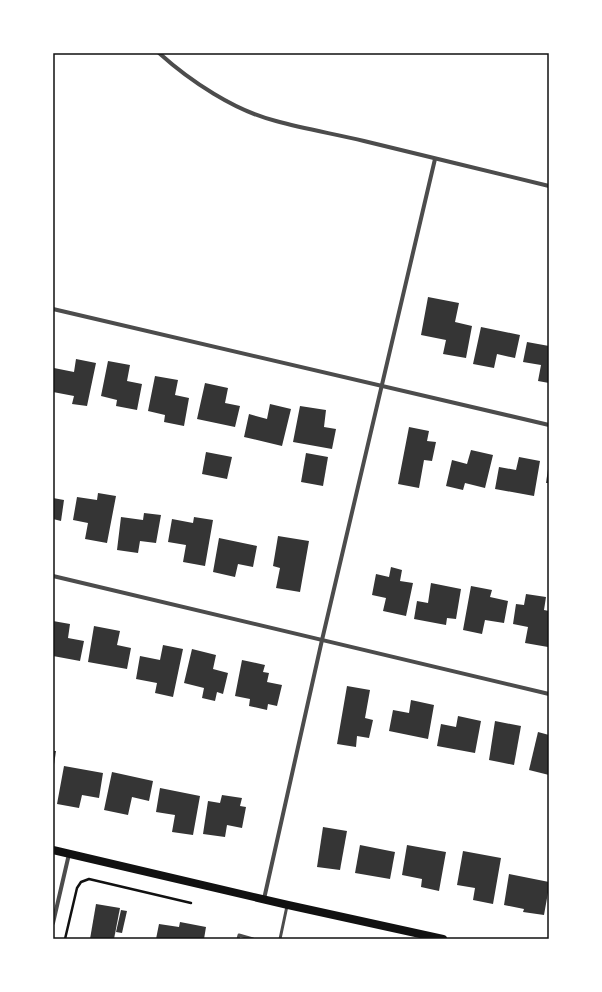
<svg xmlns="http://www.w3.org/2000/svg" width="602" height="992" font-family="Helvetica,sans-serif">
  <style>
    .building { fill: #353535 }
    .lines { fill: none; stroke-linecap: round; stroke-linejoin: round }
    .path { stroke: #111; stroke-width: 2.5 }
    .service { stroke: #4c4c4c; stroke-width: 3 }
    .minor { stroke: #4c4c4c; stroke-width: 4 }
    .secondary { stroke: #111; stroke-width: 8 }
    .neatline { fill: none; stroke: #111; stroke-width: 1.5 }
  </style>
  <rect width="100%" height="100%" fill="#fff"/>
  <g class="building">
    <polygon points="428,297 459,303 455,322 472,326 466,358 443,354 446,340 421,335"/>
    <polygon points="481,327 520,335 515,358 497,354 494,368 473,364"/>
    <polygon points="527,342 549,346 549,383 538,381 541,365 523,362"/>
    <polygon points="76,359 96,363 87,406 72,404 74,396 53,392 53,376 54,368 74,372"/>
    <polygon points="108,361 130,365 127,381 142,384 137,410 116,406 117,400 101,396"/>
    <polygon points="155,376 178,380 175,395 189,398 184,426 164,422 165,415 148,411"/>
    <polygon points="205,383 228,388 225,403 240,406 235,427 197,419"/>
    <polygon points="270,404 291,409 282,446 244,437 249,414 267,419"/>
    <polygon points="300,406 326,410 324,427 336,429 332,449 293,442"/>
    <polygon points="409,427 429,431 427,441 436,442 432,461 424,460 419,488 398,484"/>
    <polygon points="471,450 493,455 485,488 465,483 463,490 446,486 452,460 467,464"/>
    <polygon points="206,452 232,457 227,479 202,474"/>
    <polygon points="306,453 328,457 323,486 301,482"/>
    <polygon points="519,457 540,461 534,496 495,489 499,467 516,470"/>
    <polygon points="548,469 549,469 549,483 546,483"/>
    <polygon points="98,493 116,496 107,543 85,539 88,523 73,520 77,497 97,500"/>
    <polygon points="53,498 64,500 61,521 53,519"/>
    <polygon points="144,513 161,515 156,543 140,541 138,553 117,550 121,517 143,520"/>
    <polygon points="194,517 213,520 205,566 183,562 186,545 168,542 172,519 193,523"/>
    <polygon points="278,536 309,541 300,592 276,588 280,568 273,566"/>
    <polygon points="219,538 257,546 253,567 238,564 235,577 213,572"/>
    <polygon points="391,567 402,570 400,581 413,583 406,616 383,611 386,598 372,595 376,574 389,577"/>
    <polygon points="431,583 461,589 456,619 447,618 446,625 414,619 417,601 428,603"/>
    <polygon points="471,586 492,590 490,597 508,601 504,623 485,620 482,634 463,630"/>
    <polygon points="526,594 546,597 544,610 549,611 549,641 548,647 525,643 528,627 513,624 516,604 524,605"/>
    <polygon points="53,621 70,624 68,638 84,641 80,661 53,656"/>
    <polygon points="94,626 120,631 117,645 131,648 127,669 88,662"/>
    <polygon points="163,645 183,649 173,697 155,693 157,683 136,679 140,656 160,660"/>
    <polygon points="192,649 216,655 213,669 228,673 223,694 217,692 215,701 202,698 204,688 184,683"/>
    <polygon points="242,660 265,665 263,672 269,673 267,682 282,685 277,706 268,704 267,710 249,706 250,699 235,696"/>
    <polygon points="347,686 370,690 365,718 373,720 369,738 357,736 356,747 337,744"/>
    <polygon points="411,700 434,705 428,739 389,731 393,710 409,713"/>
    <polygon points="458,716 481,721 475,753 437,746 441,724 456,727"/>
    <polygon points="495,721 521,726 514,765 489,760"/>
    <polygon points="538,732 549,735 549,775 529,770"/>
    <polygon points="53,751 56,751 54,765 53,765"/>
    <polygon points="64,766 103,773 99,798 82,795 79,808 57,804"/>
    <polygon points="112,772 153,781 149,801 132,797 128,815 104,810"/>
    <polygon points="160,788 200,796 193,835 172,832 175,815 156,812"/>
    <polygon points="222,795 242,798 240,806 246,807 242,828 227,825 225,837 203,834 208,801 220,803"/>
    <polygon points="323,827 347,831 340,870 317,867"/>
    <polygon points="360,845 395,852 390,879 355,873"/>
    <polygon points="407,845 446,852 439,891 421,887 422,879 402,875"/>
    <polygon points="463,851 501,858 493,904 473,900 475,888 457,885"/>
    <polygon points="509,874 549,882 549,887 544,915 523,912 524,909 504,905"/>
    <polygon points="96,904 120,908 114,939 90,939"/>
    <polygon points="121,910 127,911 122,933 116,932"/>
    <polygon points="180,922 206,927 204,939 156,939 159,924 179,927"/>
  </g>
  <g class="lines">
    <polyline class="path" points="65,939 77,888 81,882 89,879 191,903"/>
    <g class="service">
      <polyline points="238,939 239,935 253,939"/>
      <polyline points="280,939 287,906"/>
    </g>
    <g class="minor">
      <path d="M159,53c31,28 76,58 117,68 29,8 59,13 88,20 62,15 123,30 185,45"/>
      <polyline points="53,309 549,425"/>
      <polyline points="53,576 549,694"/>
      <polyline points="264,899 322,640 435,159"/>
      <polyline points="53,923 69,854"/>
    </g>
    <polyline class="secondary" points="53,850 288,905 443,939"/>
  </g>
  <rect width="602" height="992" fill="none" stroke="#ffffff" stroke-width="108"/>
  <rect x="54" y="54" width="494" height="884" class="neatline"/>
</svg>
